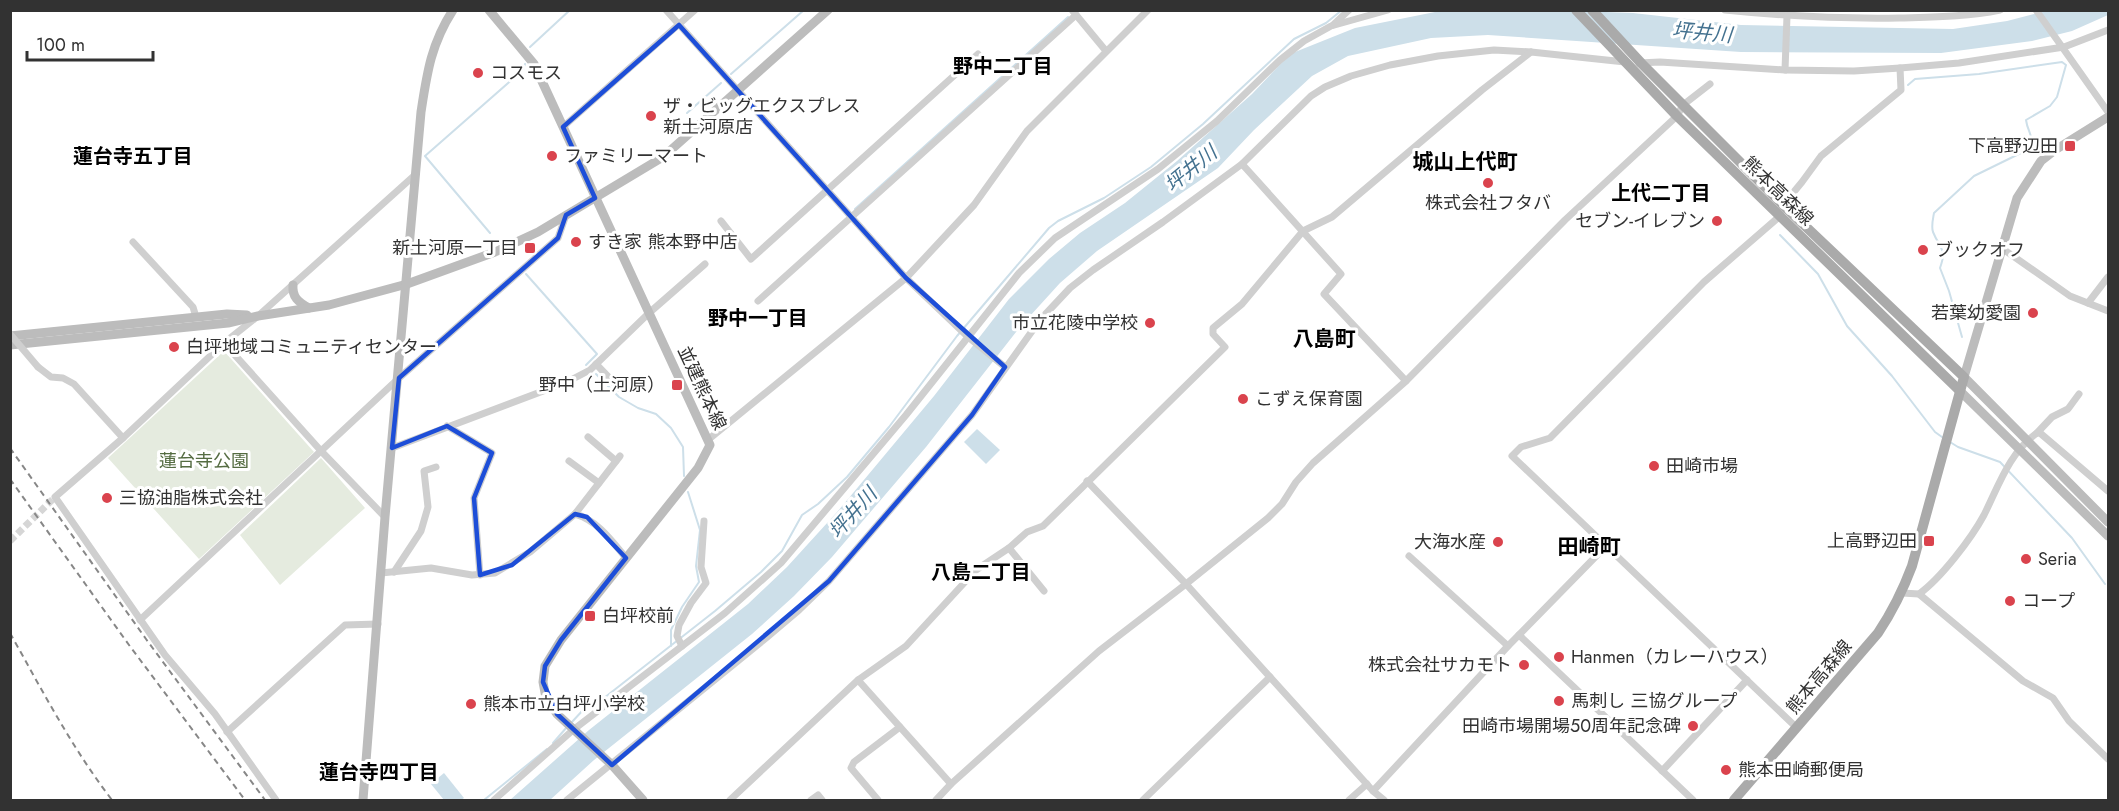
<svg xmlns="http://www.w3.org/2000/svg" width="2119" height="811" font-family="Jost,'Noto Sans JP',sans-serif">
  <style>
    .green { fill: #e5ebdf }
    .water { fill: #cddfe9 }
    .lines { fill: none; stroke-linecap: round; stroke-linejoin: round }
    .stream { stroke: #cddfe9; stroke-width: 2 }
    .street-tunnel { stroke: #d6d6d6; stroke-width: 7; stroke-dasharray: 7 3.5; stroke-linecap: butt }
    .street { stroke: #cfcfcf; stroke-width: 7 }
    .secondary { stroke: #bcbcbc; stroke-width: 9 }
    .primary { stroke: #aaa; stroke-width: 10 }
    .rail { stroke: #878787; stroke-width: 2; stroke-dasharray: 6 4.5; stroke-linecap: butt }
    .street-bridge { stroke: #cfcfcf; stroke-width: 7 }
    .marked { fill: none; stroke: #1d4ed8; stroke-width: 4.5; stroke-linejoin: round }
    .poi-dot { fill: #da434d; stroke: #fff; stroke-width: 2 }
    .labels { text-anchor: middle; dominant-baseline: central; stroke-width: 6; stroke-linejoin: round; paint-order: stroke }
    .poi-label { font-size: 18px; fill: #323232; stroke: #fff; text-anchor: start }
    .street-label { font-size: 18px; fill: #323232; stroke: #fff }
    .park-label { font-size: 18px; fill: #556c42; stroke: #fff }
    .water-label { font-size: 20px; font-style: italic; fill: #447290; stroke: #fff }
    .neighbourhood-label { font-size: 20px; font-weight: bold; fill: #000; stroke: #fff }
    .quarter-label { font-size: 21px; font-weight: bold; fill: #000; stroke: #fff }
  </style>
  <rect width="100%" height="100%" fill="#fff"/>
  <g class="green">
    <polygon points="224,351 314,452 199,559 108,458"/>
    <polygon points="321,458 365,508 280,585 240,535"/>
  </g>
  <g class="water">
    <polygon points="1551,10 1633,13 1741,25 1953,29 2007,21 2046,11 2108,11 2108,15 2072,31 2032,41 1941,53 1741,52 1488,35 1431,38 1348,56 1312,76 1254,130 1218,168 1097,251 1060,283 1020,327 926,447 832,557 794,596 752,634 594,760 550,800 510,800 589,730 748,604 787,567 838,511 934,396 1009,299 1049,259 1080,233 1125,203 1177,161 1252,94 1290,54 1355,28 1435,12"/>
    <polygon points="977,429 1000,450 986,464 964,442"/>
    <polygon points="444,773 464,798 461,800 444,800 431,784"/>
  </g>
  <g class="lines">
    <g class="stream">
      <polyline points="530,47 570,10"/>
      <polyline points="731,74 804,10"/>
      <path d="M1908,85l7,-6 64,-5 83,-12 4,3 -9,32 -7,9 -24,14c2,15 11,16 -1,31l-51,25 -40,37c-1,6 -3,13 -1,19 7,17 14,17 7,36l9,23 13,46"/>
      <polyline points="687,113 721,83"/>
      <polyline points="855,209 1068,17"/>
      <polyline points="490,233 425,156 523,70 525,64"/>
      <polyline points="1780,235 1818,274 1847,326 1892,376 1935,432 1942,437"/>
      <polyline points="526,274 597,354 586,365"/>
      <polyline points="596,374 619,397 638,408 656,414 671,428 683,447 684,476"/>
      <polyline points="1950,442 1958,447 2000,462 2072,538 2105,584"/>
      <polyline points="671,646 671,630 682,607 699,582 696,566 700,530 688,492"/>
      <polyline points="571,723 584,709 604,698 715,611 761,572 782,551 802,515 818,504 847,477 889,427 957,336 1049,228 1058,221 1104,198 1151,167 1203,124 1294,39 1326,23 1342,10"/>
      <polyline points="553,743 567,727"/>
      <polyline points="484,800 547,749"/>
    </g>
    <polyline class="street-tunnel" points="10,541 55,497"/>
    <g class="street">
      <polyline points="666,10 906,278 967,336 1005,367"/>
      <polyline points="1072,10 1106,51"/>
      <path d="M1725,10c58,6 116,9 174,8 34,-1 68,-1 101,-8"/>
      <polyline points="2036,10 2108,112"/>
      <polyline points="1333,25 1349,10"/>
      <polyline points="1639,63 1660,62 1785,70 1854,71 1900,68 1959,63 2064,47 2108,30"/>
      <polyline points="1785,70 1787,16"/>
      <polyline points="563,127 695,10"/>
      <polyline points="1242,164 1341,274 1324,294 1406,381"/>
      <polyline points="721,221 751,259 978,54"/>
      <polyline points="133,242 193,307 196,317"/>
      <polyline points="2003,249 2070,296 2108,311"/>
      <polyline points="758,301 1076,15"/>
      <polyline points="2088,303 2108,277"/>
      <polyline points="224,343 322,452 385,517"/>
      <polyline points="596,364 619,388"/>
      <polyline points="38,367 51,377 63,378 74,384 123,438"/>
      <polyline points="447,426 492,453 474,498 480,575"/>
      <polyline points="2037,433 2052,417 2068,409 2079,394"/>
      <polyline points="588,437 616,461"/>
      <polyline points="709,439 906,278 974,205 1027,131 1148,10"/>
      <polyline points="392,448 567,382 590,370 649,313 705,264"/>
      <polyline points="569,461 599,483"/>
      <polyline points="1087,481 1186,584 1373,791 1384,800"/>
      <polyline points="575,514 620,456"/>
      <polyline points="1009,548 1044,591"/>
      <polyline points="1409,556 1508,646"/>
      <polyline points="394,572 421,531 428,507 424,471 436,467"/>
      <path d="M381,573l50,-5 41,7 23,-2 35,-21 45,-38c22,6 37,27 51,44"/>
      <polyline points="1902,593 1919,594 2023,681 2053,698 2069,721 2108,759"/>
      <path d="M1919,594c22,-16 52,-55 65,-79 15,-30 25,-62 53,-82h3l68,58"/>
      <polyline points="140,620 399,378 558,238 566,215"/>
      <polyline points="1519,635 1693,800"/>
      <polyline points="682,646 677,636 679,625 691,603 706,583 701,567 704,521"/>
      <polyline points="858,680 951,784"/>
      <polyline points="1797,728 1512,456 1521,447 1550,438 1704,282 1780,216 1783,205 1802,182 1821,156 1901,90 1900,68"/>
      <polyline points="227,732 345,625 378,624"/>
      <polyline points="1662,771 1747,680"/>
      <polyline points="1373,791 1508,646 1606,546"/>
      <polyline points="276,800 215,714 165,655 55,497 123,438 224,343 258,316 416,174"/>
      <polyline points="494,800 573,730 725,613 781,563 906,415 1019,273 1055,238 1158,169 1217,121 1280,60 1304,41 1331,26 1388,10"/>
      <polyline points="567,800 766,638 799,610 829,581 972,415 1040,320 1070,288 1093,270 1163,222 1242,164 1311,96 1325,87 1351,76 1390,65 1438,56 1494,50 1531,52 1625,62"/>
      <polyline points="730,800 858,680 906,646 976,570 1009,548 1027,532 1043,526 1225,347 1213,334 1213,328 1242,304 1303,231 1332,217 1482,90 1531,52"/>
      <polyline points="811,800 818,795 822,800"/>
      <polyline points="878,800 851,768 854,762 900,727"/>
      <polyline points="936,800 951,784 1099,651 1186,584 1268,518 1282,504 1296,482 1313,463 1406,381 1565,220 1677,116 1683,105 1710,84"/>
      <polyline points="1143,800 1270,677"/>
      <polyline points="1349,800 1367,784"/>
    </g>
    <g class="secondary">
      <polyline points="489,10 534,64 710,445 698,468 561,640 545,666 543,682 546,698 557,714 612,765 643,800"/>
      <polyline points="2108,117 2055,150 2041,161 2017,198 1964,377 2108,522"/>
      <path d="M293,285c-1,12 5,17 16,23"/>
      <polyline points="10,336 227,314 247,315"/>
      <polyline points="10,345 228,323 258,316 329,305 407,284 495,252 538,232 663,157 828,10"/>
      <polyline points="1960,391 2108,536"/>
      <path d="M363,800l22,-283 36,-405c6,-39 10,-68 32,-102"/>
    </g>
    <g class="primary">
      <polyline points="1576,10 1677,116 1960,391"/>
      <path d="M1592,10l50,54 141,141 181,172 -52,189c-9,24 -20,46 -34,67l-144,167"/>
    </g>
    <g class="rail">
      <polyline points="10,448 146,639 265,800"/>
      <polyline points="10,479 129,645 245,800"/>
      <path d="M10,633c32,57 62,115 102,167"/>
    </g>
    <polyline class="street-bridge" points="10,334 38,367"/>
  </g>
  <path class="marked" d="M679,25l227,253 99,89 -33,48 -143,166 -217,184 -55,-51 -14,-32 2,-16 16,-26 65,-82 -39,-41 -12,-3 -63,51 -32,10 -6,-77 18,-45 -45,-27 -55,22 7,-70 159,-140 8,-23 29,-17 -32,-71z"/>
  <g class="poi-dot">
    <circle cx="478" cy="73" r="6"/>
    <circle cx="651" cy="116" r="6"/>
    <rect x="2064" y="140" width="12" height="12" rx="3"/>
    <circle cx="552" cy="156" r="6"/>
    <circle cx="1488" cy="183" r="6"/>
    <circle cx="1717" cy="221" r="6"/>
    <circle cx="576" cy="242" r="6"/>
    <rect x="524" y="242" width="12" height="12" rx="3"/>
    <circle cx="1923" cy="250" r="6"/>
    <circle cx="2033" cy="313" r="6"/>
    <circle cx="1150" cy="323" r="6"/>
    <circle cx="174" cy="347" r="6"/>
    <rect x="671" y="379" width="12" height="12" rx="3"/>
    <circle cx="1243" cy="399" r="6"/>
    <circle cx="1654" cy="466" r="6"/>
    <circle cx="107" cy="498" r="6"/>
    <rect x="1923" y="535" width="12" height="12" rx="3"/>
    <circle cx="1498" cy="542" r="6"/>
    <circle cx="2026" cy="559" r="6"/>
    <circle cx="2010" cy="601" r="6"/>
    <rect x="584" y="610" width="12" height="12" rx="3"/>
    <circle cx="1559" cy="657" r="6"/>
    <circle cx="1524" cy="665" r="6"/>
    <circle cx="1559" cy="701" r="6"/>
    <circle cx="471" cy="704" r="6"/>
    <circle cx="1693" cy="726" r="6"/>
    <circle cx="1726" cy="770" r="6"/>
  </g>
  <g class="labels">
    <g class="poi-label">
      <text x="490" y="73">コスモス</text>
      <text x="663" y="106">ザ・ビッグエクスプレス<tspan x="663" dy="21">新土河原店</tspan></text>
      <text x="2058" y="146" text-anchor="end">下高野辺田</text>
      <text x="564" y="156">ファミリーマート</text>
      <text x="1488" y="203" text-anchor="middle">株式会社フタバ</text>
      <text x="1705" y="221" text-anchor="end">セブン-イレブン</text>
      <text x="588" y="242">すき家 熊本野中店</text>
      <text x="518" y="248" text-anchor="end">新土河原一丁目</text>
      <text x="1935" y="250">ブックオフ</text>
      <text x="2021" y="313" text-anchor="end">若葉幼愛園</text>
      <text x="1138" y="323" text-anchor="end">市立花陵中学校</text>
      <text x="186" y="347">白坪地域コミュニティセンター</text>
      <text x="665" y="385" text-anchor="end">野中（土河原）</text>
      <text x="1255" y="399">こずえ保育園</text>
      <text x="1666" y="466">田崎市場</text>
      <text x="119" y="498">三協油脂株式会社</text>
      <text x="1917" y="541" text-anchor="end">上高野辺田</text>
      <text x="1486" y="542" text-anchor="end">大海水産</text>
      <text x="2038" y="559">Seria</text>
      <text x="2022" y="601">コープ</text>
      <text x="602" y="616">白坪校前</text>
      <text x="1571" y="657">Hanmen（カレーハウス）</text>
      <text x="1512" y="665" text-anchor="end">株式会社サカモト</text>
      <text x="1571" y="701">馬刺し 三協グループ</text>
      <text x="483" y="704">熊本市立白坪小学校</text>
      <text x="1681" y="726" text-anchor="end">田崎市場開場50周年記念碑</text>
      <text x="1738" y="770">熊本田崎郵便局</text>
    </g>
    <g class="street-label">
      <text transform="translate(1778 191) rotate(44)">熊本高森線</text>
      <text transform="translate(702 388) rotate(65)">並建熊本線</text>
      <text transform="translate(1819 677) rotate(-50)">熊本高森線</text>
    </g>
    <g class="park-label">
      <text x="204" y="461">蓮台寺公園</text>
    </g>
    <g class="water-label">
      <text transform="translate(1702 33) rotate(5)">坪井川</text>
      <text transform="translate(1191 169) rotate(-39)">坪井川</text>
      <text transform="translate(853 513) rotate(-48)">坪井川</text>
    </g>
    <g class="neighbourhood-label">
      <text x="1003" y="66">野中二丁目</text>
      <text x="133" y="156">蓮台寺五丁目</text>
      <text x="1661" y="193">上代二丁目</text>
      <text x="758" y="318">野中一丁目</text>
      <text x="981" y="572">八島二丁目</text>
      <text x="379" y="772">蓮台寺四丁目</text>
    </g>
    <g class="quarter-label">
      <text x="1465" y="162">城山上代町</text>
      <text x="1324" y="339">八島町</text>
      <text x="1589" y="547">田崎町</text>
    </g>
  </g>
  <rect width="2119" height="811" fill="none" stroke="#323232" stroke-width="24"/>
  <path d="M27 51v9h126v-9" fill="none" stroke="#323232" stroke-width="3"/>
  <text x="36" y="51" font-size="18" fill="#323232" stroke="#ffffff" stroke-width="4.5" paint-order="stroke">100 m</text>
</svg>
